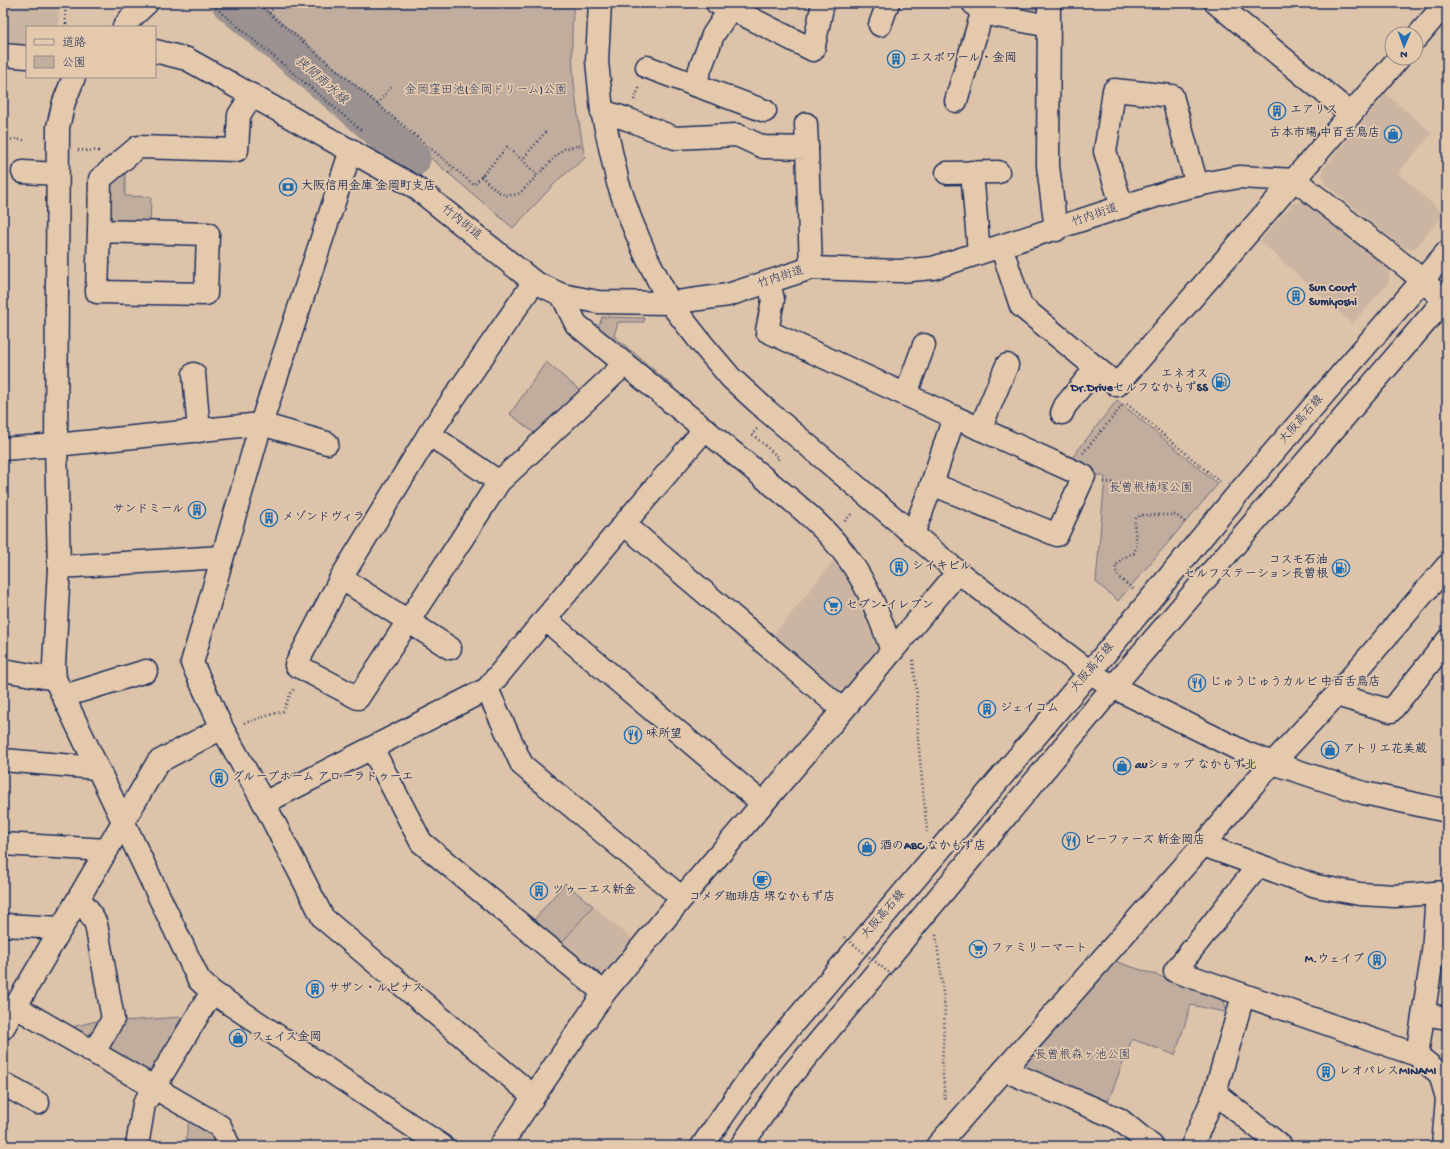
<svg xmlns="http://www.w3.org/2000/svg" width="1450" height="1149" font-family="'Gochi Hand','Klee One',sans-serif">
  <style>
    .built { fill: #cbb5a2 }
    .green { fill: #c1ad9d; stroke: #6e6e7e }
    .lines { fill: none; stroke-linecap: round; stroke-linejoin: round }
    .river { stroke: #9a9190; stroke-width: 37 }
    .minor-casing { stroke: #1b2f5e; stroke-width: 25 }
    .major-casing { stroke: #1b2f5e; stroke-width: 25 }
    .path { stroke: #1b2f5e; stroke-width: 2.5; stroke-dasharray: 1 3; stroke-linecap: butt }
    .minor { stroke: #e5c9ac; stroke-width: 22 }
    .major { stroke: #e5c9ac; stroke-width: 22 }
    .path-bridge { stroke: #1b2f5e; stroke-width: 2.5; stroke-dasharray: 1 3; stroke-linecap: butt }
    .labels { text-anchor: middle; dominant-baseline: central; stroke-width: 3.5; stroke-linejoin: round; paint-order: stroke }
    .poi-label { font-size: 12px; font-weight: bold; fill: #1b2f5e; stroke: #e5c9ac; text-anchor: start }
    .park-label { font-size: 12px; fill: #2c3c64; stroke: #e5c9ac }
    .street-label { font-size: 12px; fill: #1b2f5e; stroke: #e5c9ac }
    .water-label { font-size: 13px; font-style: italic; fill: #2e3e66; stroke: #e5c9ac }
  </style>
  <rect width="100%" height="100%" fill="#ddc3a9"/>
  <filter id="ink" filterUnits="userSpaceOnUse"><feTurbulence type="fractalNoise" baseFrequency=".025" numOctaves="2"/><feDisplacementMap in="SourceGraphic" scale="8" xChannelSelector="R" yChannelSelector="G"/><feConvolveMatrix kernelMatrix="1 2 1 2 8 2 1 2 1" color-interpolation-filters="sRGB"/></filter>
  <g filter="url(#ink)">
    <g class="built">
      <polygon points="3,3 58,3 59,27 27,27 27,44 10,43 3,39"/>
      <polygon points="1386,94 1432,133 1398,173 1444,214 1415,248 1404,249 1325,184 1322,170"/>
      <polygon points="1303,202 1320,212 1389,269 1389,282 1352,324 1260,241 1292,204"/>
      <polygon points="836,558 851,581 864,607 878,641 877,653 844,689 833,689 771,638"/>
      <polygon points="593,906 632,939 604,973 594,973 561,944"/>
    </g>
    <g class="green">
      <path d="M248,3h326c-6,52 2,104 11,155l-26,21 -46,49z"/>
      <polygon points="125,167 125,196 151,197 150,225 113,224 107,217 107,181"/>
      <polygon points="602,317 644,318 644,322 618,322 614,336 674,387 671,390 598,328"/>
      <polygon points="546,362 583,393 538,436 510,414"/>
      <polygon points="1117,400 1218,484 1118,601 1096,582 1105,477 1094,474 1068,463"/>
      <polygon points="565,883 593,906 561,944 533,921"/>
      <polygon points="1114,961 1222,997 1226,1007 1225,1012 1191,1005 1175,1055 1132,1039 1106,1107 1027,1076 1024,1064"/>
      <polygon points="182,1017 152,1069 143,1072 112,1054 109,1044 122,1021"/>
      <polygon points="106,1019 95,1035 84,1037 67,1028"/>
      <polygon points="189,1120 214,1134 219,1146 186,1146 186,1138"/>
    </g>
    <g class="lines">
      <polyline class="river" points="230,3 350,104 412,159"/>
      <defs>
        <g id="minor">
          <polyline points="600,3 597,61 602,111 618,183 630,218 646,256 670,303 703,345 731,378 766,410 958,572 1090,672 1113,687 1246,753 1273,763 1364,793 1447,811"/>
          <polyline points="717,3 732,7 744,15 813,50 823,3"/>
          <polyline points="973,3 982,13 1049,26"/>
          <polyline points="1049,3 1048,166 1056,230"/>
          <polyline points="1216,3 1351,114"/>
          <polyline points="880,25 888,3"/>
          <polyline points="124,27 129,20 147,3"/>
          <polyline points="1416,38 1446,3"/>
          <polyline points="155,51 187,59 415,187 534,282 562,295 598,302 670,303 728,295 811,268 900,271 933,268 1171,191 1197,185 1239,177 1295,180 1409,269 1447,302"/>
          <polyline points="3,55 27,57"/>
          <polyline points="647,67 765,111"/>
          <polyline points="74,77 64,102 58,127 56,445 59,567 54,665 55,679 199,980 212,992 442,1146"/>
          <polyline points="694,85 713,35 734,3"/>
          <polyline points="956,101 982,13"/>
          <polyline points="602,111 627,119 675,138 737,135 763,147 807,148 811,268"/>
          <polyline points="806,124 807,148"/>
          <polyline points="351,150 261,424 192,663 222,728 264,803 323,918 533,1096"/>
          <polyline points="23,172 57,174"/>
          <polyline points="972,172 979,253"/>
          <polyline points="947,173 998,172"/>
          <polyline points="1122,207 1105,151 1108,133 1114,90 1172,96 1197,185"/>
          <polyline points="99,231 97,292 206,294 208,234 99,231 100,179 138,147 237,150 239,115 252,95"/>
          <polyline points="1001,246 1021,306 1117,385 1399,58"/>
          <polyline points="534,282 429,434 341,578 296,665 358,698 499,482 625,364"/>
          <polyline points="769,282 773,300 767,331 954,417 932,484 913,534"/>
          <path d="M562,295l14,29c57,46 114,93 171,140 36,30 76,58 103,97 19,27 31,59 42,90"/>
          <polyline points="194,374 199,431"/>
          <polyline points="906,394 924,345"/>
          <polyline points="1062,413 1065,406 1096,368"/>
          <polyline points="980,429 1007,365"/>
          <polyline points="429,434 499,482"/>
          <polyline points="3,449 56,445 261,424 327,443"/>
          <polyline points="932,484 1057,535 1084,476 954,417"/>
          <polyline points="624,524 843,710"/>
          <polyline points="59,567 222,557"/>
          <polyline points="341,578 450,648"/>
          <polyline points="545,619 762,803"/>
          <polyline points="3,670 55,679"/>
          <polyline points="487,689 522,765 682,898"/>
          <polyline points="1336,695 1391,711 1447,641"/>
          <polyline points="64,696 146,671"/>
          <polyline points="372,748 421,842 604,993"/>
          <polyline points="3,760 97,768"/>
          <polyline points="264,803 487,689 624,524 705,429"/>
          <polyline points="3,844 107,850"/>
          <polyline points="1203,845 1316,886 1360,894 1395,896 1447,892"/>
          <polyline points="1258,866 1175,971 1417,1055 1440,1074 1447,1098 1443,1146"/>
          <polyline points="79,899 87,908 96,924 113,1019 94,1052"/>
          <polyline points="3,925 61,928"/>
          <polyline points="16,1007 220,1126 229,1146"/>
          <polyline points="1424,1014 1447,1018"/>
          <polyline points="3,1028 158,762 222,728"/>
          <polyline points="1417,1055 1433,952 1437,893"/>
          <polyline points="1004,1070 1119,1119 1152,1146"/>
          <polyline points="3,1084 38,1103"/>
          <polyline points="1215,1093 1281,1146"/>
          <polyline points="137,1146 144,1104 212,992"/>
          <polyline points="500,1146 604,993 682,898 843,710 958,572"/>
          <polyline points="937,1146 1203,845 1257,780 1336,695 1447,566"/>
          <polyline points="1192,1146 1215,1093 1243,996"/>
        </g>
        <g id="major">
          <polyline points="702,1146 762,1060 1090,672 1241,490 1447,252"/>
          <polyline points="741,1146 788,1079 1113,687 1447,297"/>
        </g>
      </defs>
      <use href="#minor" class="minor-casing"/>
      <use href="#major" class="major-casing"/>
      <g class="path">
        <polyline points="65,3 66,27"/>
        <polyline points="210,3 361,130"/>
        <polyline points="257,3 454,168 448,174"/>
        <polyline points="269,13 277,3"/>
        <polyline points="634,100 640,86"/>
        <polyline points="378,104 391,87"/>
        <polyline points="3,139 24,140"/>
        <polyline points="78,150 99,151"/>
        <polyline points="522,160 538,175"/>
        <polyline points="454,168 474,185 507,147 522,160 547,130"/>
        <path d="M481,176c13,12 21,24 39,17l43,-44 20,-4"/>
        <polyline points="1127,404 1220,482"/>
        <polyline points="757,429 752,434 779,458 776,461"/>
        <polyline points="1083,453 1122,406"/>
        <polyline points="1104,482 1124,483"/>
        <polyline points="1182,489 1192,490"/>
        <polyline points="845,521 853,512"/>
        <path d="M1133,589c-4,-4 -12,-8 -15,-13 -8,-12 7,-20 16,-23l3,-8 -3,-21 2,-6 5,-3h35l10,8"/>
        <polyline points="913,660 917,697 918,739 927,832"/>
        <polyline points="244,723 283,711 292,691 295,689"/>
        <polyline points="936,935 945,1008 942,1064 945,1100 946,1102"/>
      </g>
      <use href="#minor" class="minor"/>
      <use href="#major" class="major"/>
      <polyline class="path-bridge" points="844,937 892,975"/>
    </g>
  </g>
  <defs>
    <symbol id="building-ring" viewBox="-11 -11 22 22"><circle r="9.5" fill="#e5c9ac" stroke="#1f6fb2" stroke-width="1.5"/><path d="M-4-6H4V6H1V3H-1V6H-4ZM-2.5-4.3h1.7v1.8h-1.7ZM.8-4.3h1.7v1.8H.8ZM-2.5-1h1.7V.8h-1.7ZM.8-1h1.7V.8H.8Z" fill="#1f6fb2"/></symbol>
    <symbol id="shop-ring" viewBox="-11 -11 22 22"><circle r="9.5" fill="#e5c9ac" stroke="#1f6fb2" stroke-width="1.5"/><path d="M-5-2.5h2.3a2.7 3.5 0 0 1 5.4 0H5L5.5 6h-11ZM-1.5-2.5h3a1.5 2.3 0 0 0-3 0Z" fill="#1f6fb2"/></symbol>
    <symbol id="bank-ring" viewBox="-11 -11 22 22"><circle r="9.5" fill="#e5c9ac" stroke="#1f6fb2" stroke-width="1.5"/><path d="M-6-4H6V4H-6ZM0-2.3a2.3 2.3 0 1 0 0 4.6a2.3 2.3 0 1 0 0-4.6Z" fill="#1f6fb2"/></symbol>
    <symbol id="fuel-ring" viewBox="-11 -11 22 22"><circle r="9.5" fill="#e5c9ac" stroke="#1f6fb2" stroke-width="1.5"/><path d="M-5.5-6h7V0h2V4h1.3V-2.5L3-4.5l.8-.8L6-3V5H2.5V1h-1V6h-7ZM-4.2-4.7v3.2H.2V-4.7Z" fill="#1f6fb2"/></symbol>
    <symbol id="supermarket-ring" viewBox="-11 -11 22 22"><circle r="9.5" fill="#e5c9ac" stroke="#1f6fb2" stroke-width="1.5"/><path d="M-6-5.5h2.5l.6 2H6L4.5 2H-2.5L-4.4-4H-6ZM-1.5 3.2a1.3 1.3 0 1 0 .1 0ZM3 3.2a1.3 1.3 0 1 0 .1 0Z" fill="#1f6fb2"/></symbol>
    <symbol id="restaurant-ring" viewBox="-11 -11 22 22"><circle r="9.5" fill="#e5c9ac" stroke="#1f6fb2" stroke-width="1.5"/><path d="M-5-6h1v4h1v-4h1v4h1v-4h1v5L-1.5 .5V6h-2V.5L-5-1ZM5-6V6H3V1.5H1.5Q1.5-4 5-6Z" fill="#1f6fb2"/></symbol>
    <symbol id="cafe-ring" viewBox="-11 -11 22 22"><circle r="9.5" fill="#e5c9ac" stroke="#1f6fb2" stroke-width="1.5"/><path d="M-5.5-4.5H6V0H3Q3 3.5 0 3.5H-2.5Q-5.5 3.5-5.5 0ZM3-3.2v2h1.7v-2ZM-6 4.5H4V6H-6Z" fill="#1f6fb2"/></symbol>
  </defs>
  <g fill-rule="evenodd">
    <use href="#building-ring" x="886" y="49" width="20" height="20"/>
    <use href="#building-ring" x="1267" y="101" width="20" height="20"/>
    <use href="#shop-ring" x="1383" y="124" width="20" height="20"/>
    <use href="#bank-ring" x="278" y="177" width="20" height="20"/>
    <use href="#building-ring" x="1286" y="286" width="20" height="20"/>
    <use href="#fuel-ring" x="1211" y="372" width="20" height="20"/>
    <use href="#building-ring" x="187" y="500" width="20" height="20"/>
    <use href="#building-ring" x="259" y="508" width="20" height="20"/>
    <use href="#building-ring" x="889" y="557" width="20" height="20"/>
    <use href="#fuel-ring" x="1331" y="558" width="20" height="20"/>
    <use href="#supermarket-ring" x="823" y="596" width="20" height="20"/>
    <use href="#restaurant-ring" x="1187" y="673" width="20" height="20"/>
    <use href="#building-ring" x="977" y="699" width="20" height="20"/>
    <use href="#restaurant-ring" x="623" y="725" width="20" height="20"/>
    <use href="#shop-ring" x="1320" y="740" width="20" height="20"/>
    <use href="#shop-ring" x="1112" y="756" width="20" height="20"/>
    <use href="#building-ring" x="209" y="768" width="20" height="20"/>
    <use href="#restaurant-ring" x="1061" y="831" width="20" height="20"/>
    <use href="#shop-ring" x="857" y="837" width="20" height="20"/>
    <use href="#cafe-ring" x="752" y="870" width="20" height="20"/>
    <use href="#building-ring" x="529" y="881" width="20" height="20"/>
    <use href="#supermarket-ring" x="968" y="939" width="20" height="20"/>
    <use href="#building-ring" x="1367" y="950" width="20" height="20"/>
    <use href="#building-ring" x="305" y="979" width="20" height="20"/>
    <use href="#shop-ring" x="228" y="1028" width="20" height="20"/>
    <use href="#building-ring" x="1316" y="1062" width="20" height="20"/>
  </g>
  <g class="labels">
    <g class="poi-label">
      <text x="909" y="59">エスポワール・金岡</text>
      <text x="1290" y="111">エアリス</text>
      <text x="1380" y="134" text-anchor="end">古本市場 中百舌鳥店</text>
      <text x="301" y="187">大阪信用金庫 金岡町支店</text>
      <text x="1309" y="289">Sun Court<tspan x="1309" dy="14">Sumiyoshi</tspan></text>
      <text x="1208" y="375" text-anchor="end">エネオス<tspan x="1208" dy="14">Dr.DriveセルフなかもずSS</tspan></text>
      <text x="184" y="510" text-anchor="end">サンドミール</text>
      <text x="282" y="518">メゾンドヴィラ</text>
      <text x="1328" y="561" text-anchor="end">コスモ石油<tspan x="1328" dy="14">セルフステーション長曽根</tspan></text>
      <text x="912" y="567">シイキビル</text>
      <text x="846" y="606">セブン-イレブン</text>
      <text x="1210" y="683">じゅうじゅうカルビ 中百舌鳥店</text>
      <text x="1000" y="709">ジェイコム</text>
      <text x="646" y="735">味所望</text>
      <text x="1343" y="750">アトリエ花美蔵</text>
      <text x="1135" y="766">auショップ なかもず北</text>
      <text x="232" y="778">グループホーム アローラドゥーエ</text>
      <text x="1084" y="841">ビーファーズ 新金岡店</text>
      <text x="880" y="847">酒のABC なかもず店</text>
      <text x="552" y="891">ツゥーエス新金</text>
      <text x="762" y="898" text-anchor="middle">コメダ珈琲店 堺なかもず店</text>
      <text x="991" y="949">ファミリーマート</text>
      <text x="1364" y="960" text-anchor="end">M.ウェイブ</text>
      <text x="328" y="989">サザン・ルピナス</text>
      <text x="251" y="1038">フェイス金岡</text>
      <text x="1339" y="1072">レオパレスMINAMI</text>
    </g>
    <g class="park-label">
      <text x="486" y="91">金岡窪田池(金岡ドリーム)公園</text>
      <text x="1151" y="489">長曽根楠塚公園</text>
      <text x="1083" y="1056">長曽根森ヶ池公園</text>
    </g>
    <g class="street-label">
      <text transform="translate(1095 216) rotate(-19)">竹内街道</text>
      <text transform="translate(461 223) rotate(39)">竹内街道</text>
      <text transform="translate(781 278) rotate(-18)">竹内街道</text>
      <text transform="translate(1302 420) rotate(-49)">大阪高石線</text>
      <text transform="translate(1093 668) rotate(-50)">大阪高石線</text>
      <text transform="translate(884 915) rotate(-49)">大阪高石線</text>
    </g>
    <g class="water-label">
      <text transform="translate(321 81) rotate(41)">狭間雨水線</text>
    </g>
  </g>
  <rect width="1450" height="1149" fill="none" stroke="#e5c9ac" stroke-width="16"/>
  <rect x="8" y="8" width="1434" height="1133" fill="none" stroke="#1b2f5e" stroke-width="1.5" filter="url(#ink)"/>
  <rect x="26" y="26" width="130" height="52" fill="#e5c9ac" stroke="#948b8d"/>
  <rect x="34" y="39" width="20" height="6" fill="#e5c9ac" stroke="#948b8d"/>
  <text x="62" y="46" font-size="12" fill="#1b2f5e">道路</text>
  <rect x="34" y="56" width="20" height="12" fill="#c1ad9d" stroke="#948b8d"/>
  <text x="62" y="66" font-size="12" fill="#1b2f5e">公園</text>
  <g transform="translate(1404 46) rotate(182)"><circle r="19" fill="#e5c9ac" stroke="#948b8d"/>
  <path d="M0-3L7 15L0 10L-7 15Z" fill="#1f6fb2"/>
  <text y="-6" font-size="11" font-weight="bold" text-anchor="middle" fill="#1b2f5e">N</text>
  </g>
</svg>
